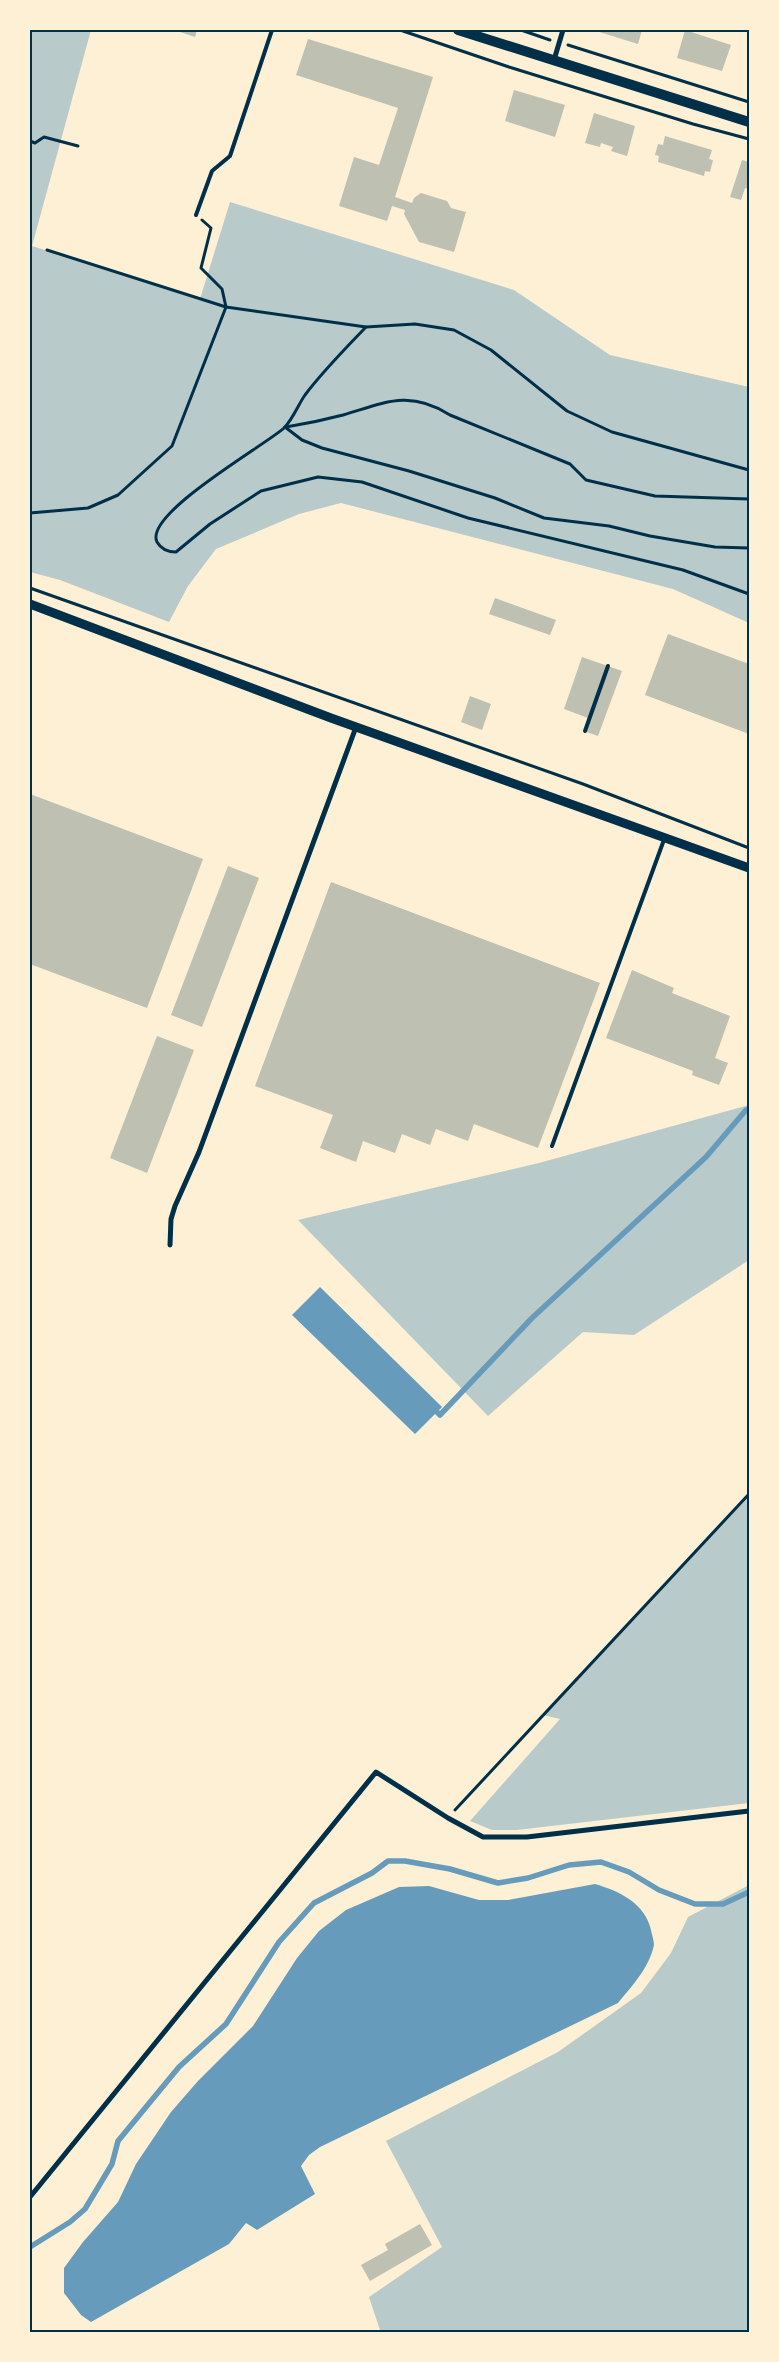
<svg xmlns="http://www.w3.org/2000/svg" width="779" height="2362" font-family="Raleway,sans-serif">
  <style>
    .green { fill: #b9caca }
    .water { fill: #669bbc }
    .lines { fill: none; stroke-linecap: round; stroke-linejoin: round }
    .stream { stroke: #669bbc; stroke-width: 5.5 }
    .building { fill: #bec0b2 }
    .path { stroke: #003049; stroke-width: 3 }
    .service { stroke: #003049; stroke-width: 4 }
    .minor { stroke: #003049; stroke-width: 5 }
    .tertiary { stroke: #003049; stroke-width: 9 }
    .secondary { stroke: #003049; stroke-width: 10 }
    .neatline { fill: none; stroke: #003049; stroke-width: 2 }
  </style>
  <rect width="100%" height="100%" fill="#fdf0d5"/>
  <g class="green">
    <polygon points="30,30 91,30 32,246 200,299 230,202 514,290 610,355 749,387 749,623 673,589 341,503 299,514 216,549 188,586 169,622 60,580 30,572"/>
    <polygon points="749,1105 749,1260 634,1335 583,1332 488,1416 298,1220 539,1163"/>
    <polygon points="749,1494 749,1803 517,1830 492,1830 470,1821 560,1719 543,1715"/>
    <polygon points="749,1885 749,2332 379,2332 380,2330 369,2297 442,2247 386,2141 558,2052 641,1993 671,1953 688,1917"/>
  </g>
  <g class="water">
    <polygon points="320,1287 442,1407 415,1434 292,1315"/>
    <path d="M595,1884c24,7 50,19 56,46 1,5 3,11 3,15 -5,23 -22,41 -36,58l-298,144 -11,8 -8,11 14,28 -58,36 -11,-7 -17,21 -138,78 -10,-7 -17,-22v-25l19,-26 35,-40 18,-38 35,-52 27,-31 55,-55 44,-68 22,-27 27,-21 53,-23 30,-1 50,14h29z"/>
  </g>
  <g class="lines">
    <g class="stream">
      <polyline points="437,1412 440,1415 532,1318 706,1157 746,1110 749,1109"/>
      <polyline points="30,2247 70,2222 85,2209 112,2164 118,2141 179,2067 226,2024 279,1942 314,1903 372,1873 388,1861 405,1861 450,1869 498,1883 528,1878 569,1865 601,1862 629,1872 659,1890 695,1904 723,1904 749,1892"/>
    </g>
  </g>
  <g class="building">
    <polygon points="174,30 197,30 195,37"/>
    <polygon points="593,30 642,30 638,44"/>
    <polygon points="685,30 731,45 722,71 677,58"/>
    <polygon points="308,39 433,77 395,197 412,203 414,198 421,193 447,201 451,208 466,212 454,252 419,242 404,214 405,210 392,206 387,221 339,206 354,157 379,165 398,108 296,75"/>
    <polygon points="514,90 565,105 555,137 505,121"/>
    <polygon points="594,113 635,126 627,156 611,151 613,147 601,143 600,147 585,143"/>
    <polygon points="665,136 712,150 709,159 713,160 710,172 705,171 704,176 658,162 659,156 655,155 658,144 663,145"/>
    <polygon points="742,160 749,162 749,189 745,188 741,200 730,197"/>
    <polygon points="495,598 556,620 550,635 489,614"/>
    <polygon points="668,634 749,664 749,734 645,695"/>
    <polygon points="582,657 622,671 598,736 584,731 588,718 564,709"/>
    <polygon points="470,696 491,704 482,730 461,722"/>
    <polygon points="30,794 203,859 147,1008 30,964"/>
    <polygon points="228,866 259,878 202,1027 171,1015"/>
    <polygon points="331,882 600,983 538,1148 474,1124 468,1141 436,1129 430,1145 402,1134 395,1153 363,1141 356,1162 320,1148 333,1115 255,1086"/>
    <polygon points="632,970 674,988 672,993 730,1016 715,1058 728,1063 719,1085 692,1075 693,1071 606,1038"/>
    <polygon points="157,1036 194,1050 147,1173 110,1158"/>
    <polygon points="420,2224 432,2245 370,2281 361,2265 388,2250 385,2244"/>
  </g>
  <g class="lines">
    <g class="path">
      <polyline points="400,30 509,67 693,124 749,139"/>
      <polyline points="521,30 550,40"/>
      <polyline points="568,45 749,102"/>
      <polyline points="30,141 35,143 44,137 78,146"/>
      <polyline points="47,250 226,307 366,327 415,324 454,330 491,350 567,411 612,432 749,470"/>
      <path d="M366,327c-21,22 -43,44 -61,68 -7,10 -12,24 -21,33 -17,16 -141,86 -127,114 4,7 11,10 19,10l34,-28 51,-33 57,-14 44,5 106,36 215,52 66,24"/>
      <polyline points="285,427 302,440 322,448 409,471 495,498 544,518 609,526 650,536 715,547 749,548"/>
      <path d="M286,427c19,-3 38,-7 57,-12 41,-12 66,-26 107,0l120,49 16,16 69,16 94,3"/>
      <polyline points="30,513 88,508 118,495 172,446 226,307 222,289 201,268 211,228 202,220"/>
      <polyline points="30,588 583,784 749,848"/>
      <polyline points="455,1810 749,1494"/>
    </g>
    <g class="service">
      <polyline points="196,215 212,171 230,156 272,30"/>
      <polyline points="585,731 608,666"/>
      <polyline points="552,1146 665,837"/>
    </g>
    <g class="minor">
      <polyline points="554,60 563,30"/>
      <polyline points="170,1245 171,1219 175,1206 199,1152 356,727"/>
      <polyline points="30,2197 376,1772 448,1818 483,1837 527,1837 749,1811"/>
    </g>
    <polyline class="tertiary" points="30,604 331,718 749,868"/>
    <polyline class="secondary" points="458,30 749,122"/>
  </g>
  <rect width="779" height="2362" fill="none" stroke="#fdf0d5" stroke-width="62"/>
  <rect x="31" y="31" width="717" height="2300" class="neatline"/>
</svg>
